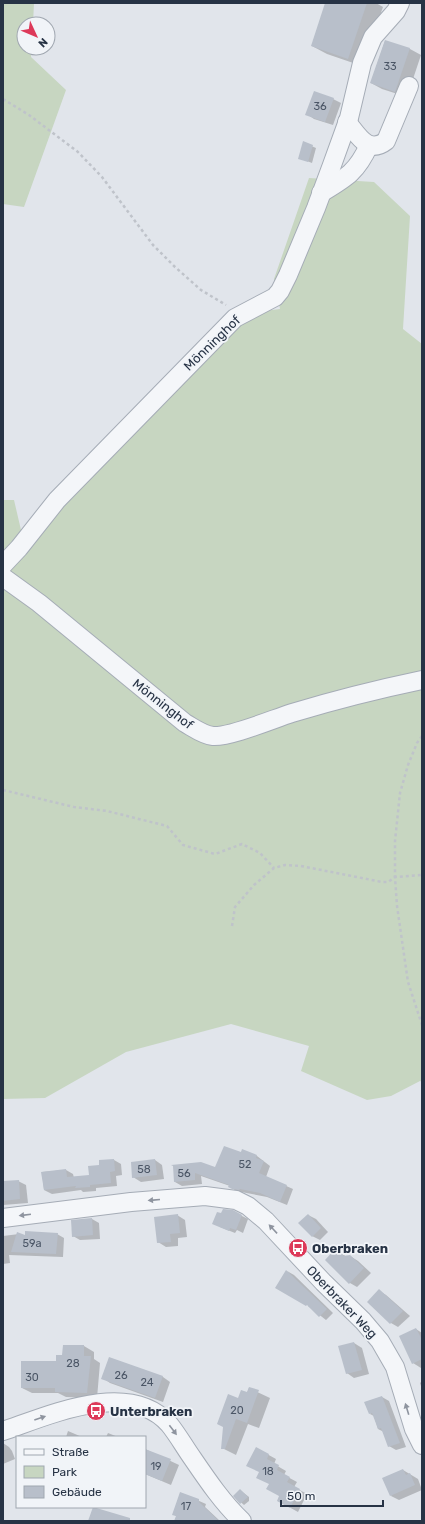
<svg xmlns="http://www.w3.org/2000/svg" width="425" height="1524" font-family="Rubik,sans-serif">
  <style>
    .green { fill: #c7d6c1 }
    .shadow { fill: #0003 }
    .building { fill: #b8bfca }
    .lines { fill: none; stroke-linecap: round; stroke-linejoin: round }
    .minor-casing { stroke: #a5acb6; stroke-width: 20 }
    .path { stroke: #bfc3ca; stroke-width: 2.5; stroke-dasharray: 3 3; stroke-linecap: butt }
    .minor { stroke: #f4f6f9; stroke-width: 18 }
    .oneway { fill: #8e949f }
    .labels { text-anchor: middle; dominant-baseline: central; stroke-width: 3.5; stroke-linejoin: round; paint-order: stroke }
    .number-label { font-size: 11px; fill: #4b5666 }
    .street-label { font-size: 13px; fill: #273345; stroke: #f1f4f8 }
    .poi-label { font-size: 13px; font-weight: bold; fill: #273345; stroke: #f1f4f8; text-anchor: start }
  </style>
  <rect width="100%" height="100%" fill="#e1e5eb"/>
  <g class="green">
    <polygon points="3,3 34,3 33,24 24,24 24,48 32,48 31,57 66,90 24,207 3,204"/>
    <polygon points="309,178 374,182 410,216 403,329 422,344 422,1082 420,1081 391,1096 367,1100 301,1071 309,1046 231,1024 126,1052 45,1098 3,1099 3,500 14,500 21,530 12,546 53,515 249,313 280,309 274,279"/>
  </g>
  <g class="shadow">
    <polygon points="327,3 376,3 383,7 362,66 327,54 312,46"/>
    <polygon points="385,41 410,49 421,55 407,97 382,89 371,83"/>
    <polygon points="333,99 341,103 333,125 314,119 307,114"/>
    <polygon points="304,143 316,148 312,163 299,158"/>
    <polygon points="242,1151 257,1156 270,1166 266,1177 293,1189 287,1205 267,1197 236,1191 230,1186 201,1176 202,1184 182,1186 175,1182 174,1166 216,1169 241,1153"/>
    <polygon points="114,1160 121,1164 122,1175 116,1176 117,1186 96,1188 96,1191 83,1192 81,1190 52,1194 44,1190 42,1172 66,1170 73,1174 74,1178 90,1176 100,1165"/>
    <polygon points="155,1160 162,1165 164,1179 141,1182 133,1177"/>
    <polygon points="18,1181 26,1185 28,1203 3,1205 3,1182"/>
    <polygon points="232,1211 248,1219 243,1233 237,1230 235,1233 220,1227 222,1215"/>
    <polygon points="177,1215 185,1220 187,1237 178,1238 178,1246 166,1247 158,1242"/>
    <polygon points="308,1215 316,1219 328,1232 320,1240 312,1236"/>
    <polygon points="92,1219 99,1223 100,1239 80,1240 73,1236"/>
    <polygon points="19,1234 26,1236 57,1234 64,1238 63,1257 9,1255 10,1263 3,1264 3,1236"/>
    <polygon points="336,1250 347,1257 350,1256 358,1261 371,1273 357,1287 350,1283"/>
    <polygon points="287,1271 294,1275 333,1313 326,1320 308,1306 311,1302"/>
    <polygon points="379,1291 386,1295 410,1316 398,1327 391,1323"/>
    <polygon points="416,1329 422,1333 422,1367 421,1368 413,1363"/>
    <polygon points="354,1343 362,1348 369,1374 354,1378 347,1373"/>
    <polygon points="64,1346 84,1346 94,1352 94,1359 100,1363 97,1398 66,1397 58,1393 32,1393 22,1388 63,1356"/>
    <polygon points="110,1358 163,1377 170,1382 163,1402 110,1383 103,1378"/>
    <polygon points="422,1381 422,1389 420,1383"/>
    <polygon points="249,1388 270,1398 259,1428 248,1424 236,1455 222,1448 238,1399 247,1393"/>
    <polygon points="382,1397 389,1401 406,1447 396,1450 389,1446 384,1432 378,1429 374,1416 370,1414"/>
    <polygon points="68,1431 82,1437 66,1437"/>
    <polygon points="108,1433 118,1437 106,1437"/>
    <polygon points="3,1443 9,1447 12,1451 15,1459 3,1464"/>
    <polygon points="256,1448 276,1459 274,1464 286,1471 284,1475 297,1482 294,1487 307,1494 298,1512 278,1501 280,1496 260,1472"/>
    <polygon points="145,1449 179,1465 171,1485 145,1474"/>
    <polygon points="403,1470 418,1479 422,1490 399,1500 391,1496"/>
    <polygon points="240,1490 249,1497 249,1501 244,1505 234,1496"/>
    <polygon points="181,1493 206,1504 205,1507 220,1521 178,1521 176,1516 173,1514"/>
  </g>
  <g class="building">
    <polygon points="325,3 367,3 348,59 311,46"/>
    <polygon points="385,40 410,48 395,92 370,83"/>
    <polygon points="314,91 334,98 325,122 305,115"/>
    <polygon points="303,141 313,145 308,162 298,159"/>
    <polygon points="224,1146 241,1152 242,1149 257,1155 256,1158 264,1161 259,1173 287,1185 280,1202 260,1193 240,1189 239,1190 232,1189 228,1187 229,1185 195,1173 195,1180 174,1182 173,1166 171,1165 201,1162 215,1167"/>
    <polygon points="114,1159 115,1171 110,1172 111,1183 90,1185 90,1187 75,1188 76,1186 44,1190 41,1172 66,1169 67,1177 89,1175 88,1166 99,1165 99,1160"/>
    <polygon points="155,1159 157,1175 132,1178 131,1162"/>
    <polygon points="19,1180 20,1199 3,1201 3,1181"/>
    <polygon points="223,1209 233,1210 242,1215 236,1230 230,1228 229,1231 212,1224 217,1212 221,1213"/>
    <polygon points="178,1214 180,1233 170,1234 171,1242 157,1243 154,1217"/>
    <polygon points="308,1214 321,1228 312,1237 298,1223"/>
    <polygon points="92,1218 93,1235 72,1237 71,1220"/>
    <polygon points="25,1231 58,1233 56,1254 11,1252 17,1232 25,1235"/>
    <polygon points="336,1248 344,1256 350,1255 364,1268 349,1284 325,1260"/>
    <polygon points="286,1270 327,1309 319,1317 307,1305 306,1306 275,1288"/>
    <polygon points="379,1289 403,1311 390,1324 367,1302"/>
    <polygon points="416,1328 422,1340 422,1359 412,1364 399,1336"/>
    <polygon points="354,1342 362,1370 346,1374 338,1346"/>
    <polygon points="63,1345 84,1345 84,1356 91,1356 87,1393 55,1392 55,1388 21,1388 21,1361 56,1361 56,1355 62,1355"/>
    <polygon points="109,1357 163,1376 155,1398 101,1379"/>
    <polygon points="249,1387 259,1390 247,1423 236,1419 225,1449 221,1449 223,1427 217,1424 228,1394 238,1398 241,1390 247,1392"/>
    <polygon points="382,1396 400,1443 388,1447 381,1428 378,1429 372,1413 369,1414 364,1402"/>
    <polygon points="256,1447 269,1454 267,1459 279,1465 277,1470 290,1477 287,1482 300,1489 290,1508 277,1501 279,1496 266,1489 269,1484 256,1478 259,1472 246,1466"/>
    <polygon points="145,1449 171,1459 162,1481 145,1474"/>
    <polygon points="403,1469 406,1475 410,1473 415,1485 390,1496 382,1478"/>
    <polygon points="240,1489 248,1497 240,1504 233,1496"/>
    <polygon points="180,1492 199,1499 199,1502 219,1521 174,1521 176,1516 172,1515"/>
    <polygon points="93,1507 130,1518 130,1521 88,1521"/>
  </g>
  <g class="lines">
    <defs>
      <g id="minor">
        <path d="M347,122c11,13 21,33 39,19l23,-55"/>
        <path d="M321,193c25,-15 36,-21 48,-48"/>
        <polyline points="3,565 19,548 57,500 235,318 275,297 280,291 288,275 316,208 332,165 349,118 362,63 373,37 396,11 400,3"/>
        <path d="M3,577l36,26 146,120c9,5 18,12 28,13 18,1 60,-17 79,-23 43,-13 87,-24 130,-33"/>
        <polyline points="3,1218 131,1202 205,1196 236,1200 248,1206 266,1221 323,1282 363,1321 380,1341 395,1367 414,1429 422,1445"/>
        <path d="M3,1431c47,-16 126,-52 166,-7 9,11 16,24 24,35 15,22 30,44 49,62"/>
      </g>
    </defs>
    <use href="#minor" class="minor-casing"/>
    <g class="path">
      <polyline points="3,99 29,115 78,152 102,177 153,245 175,267 201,290 226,305"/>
      <polyline points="422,736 417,743 408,765 400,793 395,841 395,877 397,906 408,982 422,1025"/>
      <polyline points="3,790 74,807 107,811 167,826 183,845 215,854 242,844 260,853 274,868"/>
      <polyline points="232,926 235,907 254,885 274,868 285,865 301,866 382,882 388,882 395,877 422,875"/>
    </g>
    <use href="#minor" class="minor"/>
  </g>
  <defs><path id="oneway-solid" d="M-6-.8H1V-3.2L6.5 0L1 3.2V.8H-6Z"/></defs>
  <g class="oneway">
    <use href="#oneway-solid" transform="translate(154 1200) rotate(175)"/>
    <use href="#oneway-solid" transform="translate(25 1215) rotate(173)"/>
    <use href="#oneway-solid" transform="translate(273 1229) rotate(-133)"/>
    <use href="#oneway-solid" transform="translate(407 1409) rotate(-107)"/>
    <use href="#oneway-solid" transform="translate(40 1418) rotate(-19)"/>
    <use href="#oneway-solid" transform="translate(173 1430) rotate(53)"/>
  </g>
  <defs>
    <symbol id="bus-disc" viewBox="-11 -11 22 22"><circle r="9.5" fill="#dd3959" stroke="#f1f4f8"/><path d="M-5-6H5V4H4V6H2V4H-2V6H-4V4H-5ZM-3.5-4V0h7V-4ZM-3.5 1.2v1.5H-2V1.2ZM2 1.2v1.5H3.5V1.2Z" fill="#fff"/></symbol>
  </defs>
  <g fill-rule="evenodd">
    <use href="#bus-disc" x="287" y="1237" width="22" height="22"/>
    <use href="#bus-disc" x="85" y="1400" width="22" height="22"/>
  </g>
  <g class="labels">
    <g class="number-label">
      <text x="390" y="66">33</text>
      <text x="320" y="106">36</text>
      <text x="245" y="1164">52</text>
      <text x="144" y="1169">58</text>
      <text x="184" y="1173">56</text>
      <text x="32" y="1243">59a</text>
      <text x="73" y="1363">28</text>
      <text x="121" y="1375">26</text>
      <text x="32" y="1377">30</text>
      <text x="147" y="1382">24</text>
      <text x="237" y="1410">20</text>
      <text x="156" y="1466">19</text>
      <text x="268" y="1471">18</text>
      <text x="186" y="1506">17</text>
    </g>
    <g class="street-label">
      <text transform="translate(212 343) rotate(-44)">Mönninghof</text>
      <text transform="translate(163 704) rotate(38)">Mönninghof</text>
      <text transform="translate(342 1302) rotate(46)">Oberbraker Weg</text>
    </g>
    <g class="poi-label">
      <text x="312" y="1248">Oberbraken</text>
      <text x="110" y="1411">Unterbraken</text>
    </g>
  </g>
  <rect width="425" height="1524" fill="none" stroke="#273345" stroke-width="8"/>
  <rect x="16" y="1436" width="130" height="72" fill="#f1f4f8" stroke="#a0a7b0"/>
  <rect x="24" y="1449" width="20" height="6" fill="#f4f6f9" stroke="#a0a7b0"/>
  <text x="52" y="1456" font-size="12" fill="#273345">Straße</text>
  <rect x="24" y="1466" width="20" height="12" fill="#c7d6c1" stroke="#a0a7b0"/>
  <text x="52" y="1476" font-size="12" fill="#273345">Park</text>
  <rect x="24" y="1486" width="20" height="12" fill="#b8bfca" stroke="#a0a7b0"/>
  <text x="52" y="1496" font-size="12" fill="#273345">Gebäude</text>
  <g transform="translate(36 36) rotate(134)"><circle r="19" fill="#f1f4f8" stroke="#a0a7b0"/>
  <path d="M0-3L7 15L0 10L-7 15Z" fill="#dd3959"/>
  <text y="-6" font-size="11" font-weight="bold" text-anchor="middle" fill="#273345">N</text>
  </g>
  <path d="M281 1500v6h102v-6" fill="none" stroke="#273345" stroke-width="2"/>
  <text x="287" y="1500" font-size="12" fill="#273345" stroke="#f1f4f8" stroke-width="3" paint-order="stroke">50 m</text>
</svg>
